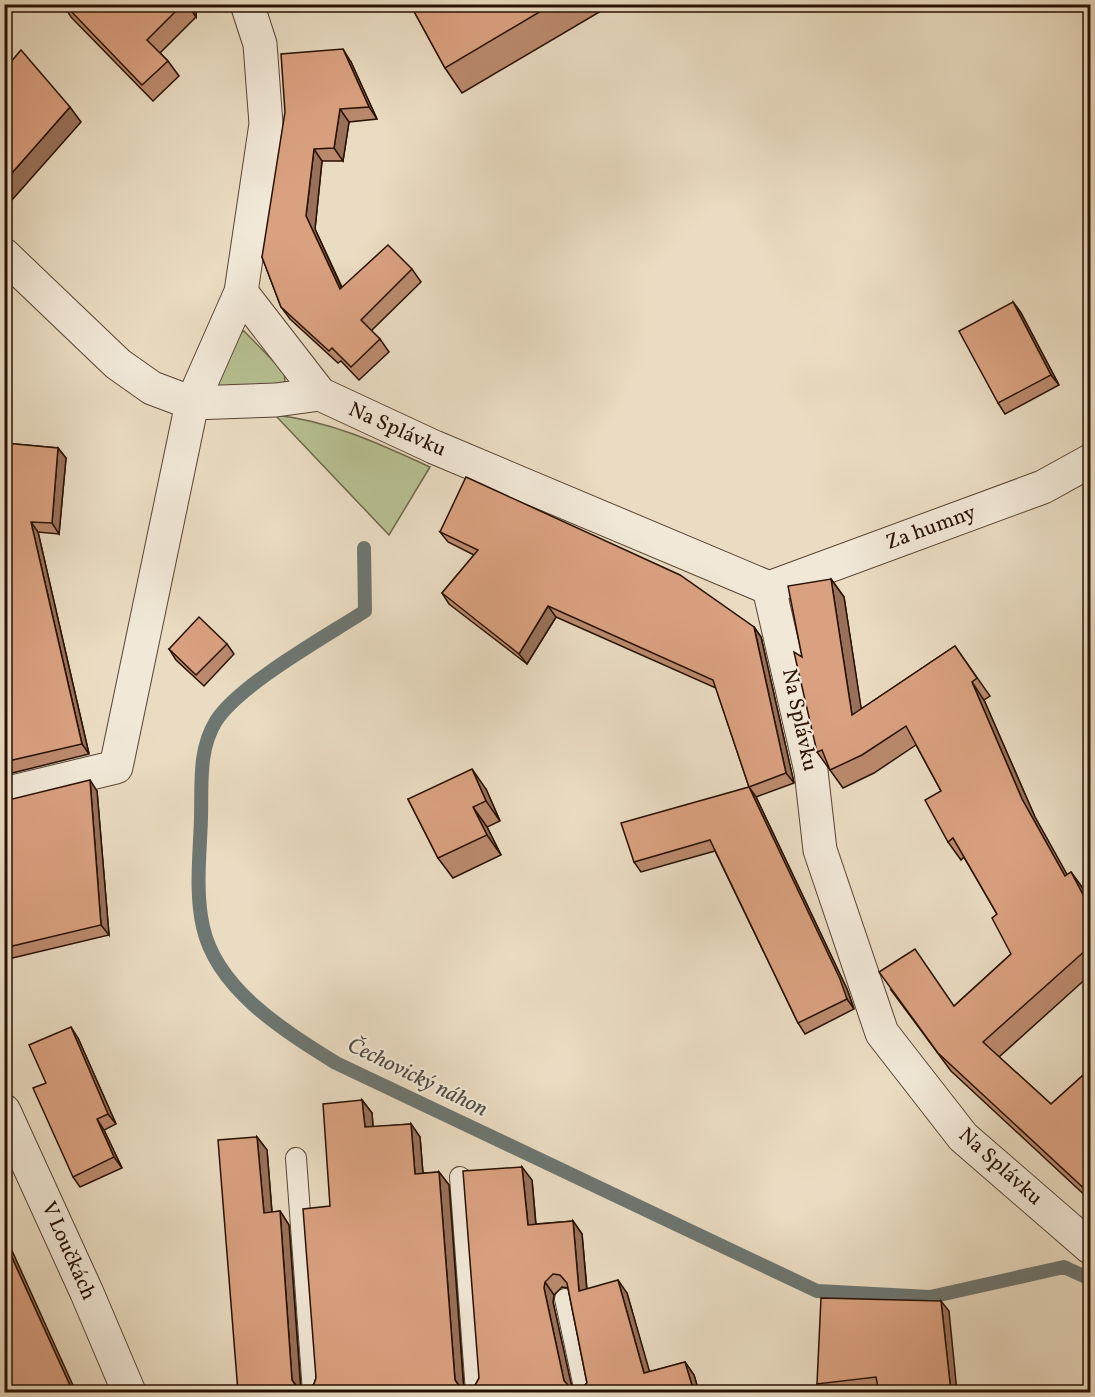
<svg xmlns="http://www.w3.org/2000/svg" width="1095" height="1397" font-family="Vollkorn,serif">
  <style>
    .green { fill: #b7c093; stroke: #70684b; stroke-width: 1.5 }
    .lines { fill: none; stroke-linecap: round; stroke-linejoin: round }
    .stream { stroke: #6d7671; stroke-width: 14 }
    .lane-casing { stroke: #584433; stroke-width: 22 }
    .street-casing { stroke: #584433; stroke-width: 35 }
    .lane { stroke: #f1e8d7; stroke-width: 20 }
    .street { stroke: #f1e8d7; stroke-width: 33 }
    .wall { fill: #bb8a6e; stroke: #281103; stroke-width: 1.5; fill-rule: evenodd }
    .shaded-wall { fill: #99715a; stroke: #281103; stroke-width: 1.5 }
    .building { fill: #daa180; stroke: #281103; stroke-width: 1.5; fill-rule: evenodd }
    .labels { text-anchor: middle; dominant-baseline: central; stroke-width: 4.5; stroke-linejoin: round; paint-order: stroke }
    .street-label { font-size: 21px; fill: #281103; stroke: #f1e8d7 }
    .water-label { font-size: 22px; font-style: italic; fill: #504c43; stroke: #f1e8d7 }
  </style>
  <rect width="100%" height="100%" fill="#eadcc2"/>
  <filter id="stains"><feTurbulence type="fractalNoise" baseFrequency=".00333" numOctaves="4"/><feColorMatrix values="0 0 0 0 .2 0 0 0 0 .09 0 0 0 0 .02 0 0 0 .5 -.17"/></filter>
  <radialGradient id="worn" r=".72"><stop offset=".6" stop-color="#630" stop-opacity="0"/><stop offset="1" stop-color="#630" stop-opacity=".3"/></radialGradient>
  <g class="green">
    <polygon points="244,331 284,372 285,381 278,386 217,386 237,335"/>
    <path d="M275,415c56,6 105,29 155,52l-41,68z"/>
  </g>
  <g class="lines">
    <path class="stream" d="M364,548l1,63c-40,26 -125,73 -149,110 -18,29 -14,64 -15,97 -1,35 -6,74 2,109 14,63 82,104 133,136l481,228 113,6 134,-30 26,12"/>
    <defs>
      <g id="lane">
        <polyline points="296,1158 313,1392"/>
        <polyline points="460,1177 476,1392"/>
        <polyline points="565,1299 585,1392"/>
      </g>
      <g id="street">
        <polyline points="4,255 118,364 152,388 192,403 276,400 320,394"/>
        <polyline points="241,292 320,394 434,447 769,588 811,771 820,850 882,1033 963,1137 1090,1247"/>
        <polyline points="769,588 1043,487 1090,461"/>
        <polyline points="4,794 116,767 192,403 241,292 266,124 260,44 247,4"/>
        <polyline points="4,1111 87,1293 129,1392"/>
      </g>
    </defs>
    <use href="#lane" class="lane-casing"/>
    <use href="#street" class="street-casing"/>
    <use href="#lane" class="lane"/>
    <use href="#street" class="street"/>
  </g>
  <g class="wall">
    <polygon points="63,4 196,4 196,17 160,53 168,61 179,76 153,101 71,17"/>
    <polygon points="410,4 613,4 462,93 445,68"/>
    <polygon points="351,62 377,119 349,122 343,161 322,161 315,229 342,287 412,269 421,282 371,331 380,339 389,352 359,380 341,361 338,363 290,319 281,307 262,257"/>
    <polygon points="1013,302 1021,313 1059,385 1005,414 998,403"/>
    <polygon points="4,310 11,319 9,346 4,350"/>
    <polygon points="4,443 58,448 66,458 59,534 38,532 89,754 4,775"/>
    <polygon points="440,532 754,627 761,637 794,783 756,797 847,989 854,1009 805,1034 798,1023 715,851 641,872 634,862 749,787 716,688 556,617 527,664 449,604 442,593 474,555 448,542"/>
    <polygon points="831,579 844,597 861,709 955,646 990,696 984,700 1035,817 1067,875 1071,872 1084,890 1090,902 1090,975 999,1057 1051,1104 1090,1069 1090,1200 951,1071 891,990 954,1006 1011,954 997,914 964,857 961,860 948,842 941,791 916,745 874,773 843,788 817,752 802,657"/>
    <polygon points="227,644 234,654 204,686 176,660 169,649"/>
    <polygon points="486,789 500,821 487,827 501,855 453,878 438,858 408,799"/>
    <polygon points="97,791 109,935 4,960 4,801"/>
    <polygon points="78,1038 116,1124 104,1130 122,1168 80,1187 73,1177"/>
    <path d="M362,1100l10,13 1,14 38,-3 9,13 3,36 16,-1 10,13 15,204h9l6,-11 53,-198 4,44 37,-3 9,13 5,55 40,4 22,79 36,-10 9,13 5,17h-461l19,-255 10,13 5,62 8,-1 9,14 12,165 4,1 9,-7 2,-6 14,-172zM562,1287l6,1 19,95 -8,7h-7l-19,-88 1,-7z"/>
    <polygon points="949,1311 878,1388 837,1392 823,1392 817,1384"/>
  </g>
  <g class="shaded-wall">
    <polygon points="187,4 196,4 196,17"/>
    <polygon points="343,49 351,62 377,119 369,107"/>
    <polygon points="70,107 81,122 4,209 4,182"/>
    <polygon points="340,109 349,122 343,161 334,148"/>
    <polygon points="314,149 322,161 315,229 348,302 340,289 306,216"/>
    <polygon points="1013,302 1021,313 1059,385 1051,375"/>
    <polygon points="4,310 11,319 9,346 4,340"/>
    <polygon points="58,448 66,458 59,534 52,523"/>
    <polygon points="31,522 38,532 89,754 82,744"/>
    <polygon points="831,579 844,597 865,733 852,715"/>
    <polygon points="548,606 556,617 527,664 519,654"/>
    <polygon points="754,627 761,637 794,783 786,773"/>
    <polygon points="972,682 984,700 1035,817 1078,894 1065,876 1022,799"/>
    <polygon points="472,769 486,789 500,821 486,801"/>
    <polygon points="90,780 97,791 109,935 101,925"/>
    <polygon points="749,787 756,797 847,989 854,1009 847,999"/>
    <polygon points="473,807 487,827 501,855 487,835"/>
    <polygon points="1071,872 1084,890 1090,902 1090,908"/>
    <polygon points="71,1027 78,1038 116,1124 108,1114"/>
    <polygon points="362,1100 372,1113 374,1141 365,1127"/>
    <polygon points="97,1119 104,1130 122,1168 114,1157"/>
    <polygon points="411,1124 420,1137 424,1187 415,1174"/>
    <polygon points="257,1137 267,1150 273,1226 264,1213"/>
    <polygon points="522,1167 532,1180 537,1239 528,1225"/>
    <polygon points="439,1172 449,1185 464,1392 455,1380"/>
    <polygon points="280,1211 289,1225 301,1392 292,1380"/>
    <polygon points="573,1221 582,1234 588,1304 579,1291"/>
    <polygon points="4,1233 76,1392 73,1392 4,1240"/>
    <polygon points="618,1280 627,1293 654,1387 644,1373"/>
    <polygon points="545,1282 554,1295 553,1302 573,1392 564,1381 544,1288"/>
    <polygon points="941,1301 949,1311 957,1392 951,1392"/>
    <polygon points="685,1362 694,1375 699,1392 694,1392"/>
  </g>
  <g class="building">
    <polygon points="64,4 183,4 147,40 168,61 142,85"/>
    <polygon points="410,4 553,4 445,68"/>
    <polygon points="343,49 369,107 340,109 334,148 314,149 306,216 340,289 388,245 412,269 361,320 380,339 351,367 332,348 329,351 281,307 262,257 285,112 281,54"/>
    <polygon points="21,50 70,107 4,182 4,70"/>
    <polygon points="1013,302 1051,375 998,403 959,331"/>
    <polygon points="4,443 58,448 52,523 31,522 82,744 4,762"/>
    <polygon points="466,477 680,575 754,627 786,773 749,787 713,680 548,606 519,654 442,593 478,550 440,532"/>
    <polygon points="831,579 852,715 955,646 977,678 972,682 1022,799 1065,876 1071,872 1090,908 1090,953 1087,949 983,1042 1051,1104 1090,1069 1090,1194 938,1053 879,972 915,949 954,1006 1011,954 992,918 997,914 953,838 948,842 925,800 941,791 906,726 862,755 830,770 822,750 817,752 794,652 802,657 788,586"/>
    <polygon points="199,617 227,644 196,675 169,649"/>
    <polygon points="472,769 486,801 473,807 487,835 438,858 408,799"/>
    <polygon points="90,780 101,925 4,948 4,801"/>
    <polygon points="749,787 840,979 847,999 798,1023 710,840 634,862 621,823"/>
    <polygon points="71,1027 108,1114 97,1119 114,1157 73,1177 33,1088 46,1083 29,1045"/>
    <path d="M362,1100l3,27 46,-3 4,50 24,-2 16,208 6,9h12l6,-11 -16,-207 59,-4 6,58 45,-4 6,70 39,-11 26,93 41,-11 9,30h-456l-20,-252 39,-3 7,76 16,-2 12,169 6,9 7,2 9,-7 2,-6 -13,-169 27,-3 -7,-102zM553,1274l7,1 7,8 20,100 -8,7h-6l-9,-9 -20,-93 1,-6z"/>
    <polygon points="4,1240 73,1392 4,1392"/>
    <polygon points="821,1298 941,1301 951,1392 879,1392 876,1377 817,1384"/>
  </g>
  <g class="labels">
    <g class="street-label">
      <text transform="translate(397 430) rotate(24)">Na Splávku</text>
      <text transform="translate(931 528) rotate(-20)">Za humny</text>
      <text transform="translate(799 720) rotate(78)">Na Splávku</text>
      <text transform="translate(1000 1167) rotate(42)">Na Splávku</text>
      <text transform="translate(68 1251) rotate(66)">V Loučkách</text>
    </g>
    <g class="water-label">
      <text transform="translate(417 1078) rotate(26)">Čechovický náhon</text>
    </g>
  </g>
  <rect width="1095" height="1397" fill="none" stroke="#eadcc2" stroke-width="24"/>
  <rect x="6" y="6" width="1083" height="1385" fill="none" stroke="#281103" stroke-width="3"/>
  <rect x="12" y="12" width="1071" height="1373" fill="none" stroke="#281103" stroke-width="1.5"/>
  <rect width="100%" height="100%" filter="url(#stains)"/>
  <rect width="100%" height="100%" fill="url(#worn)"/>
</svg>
